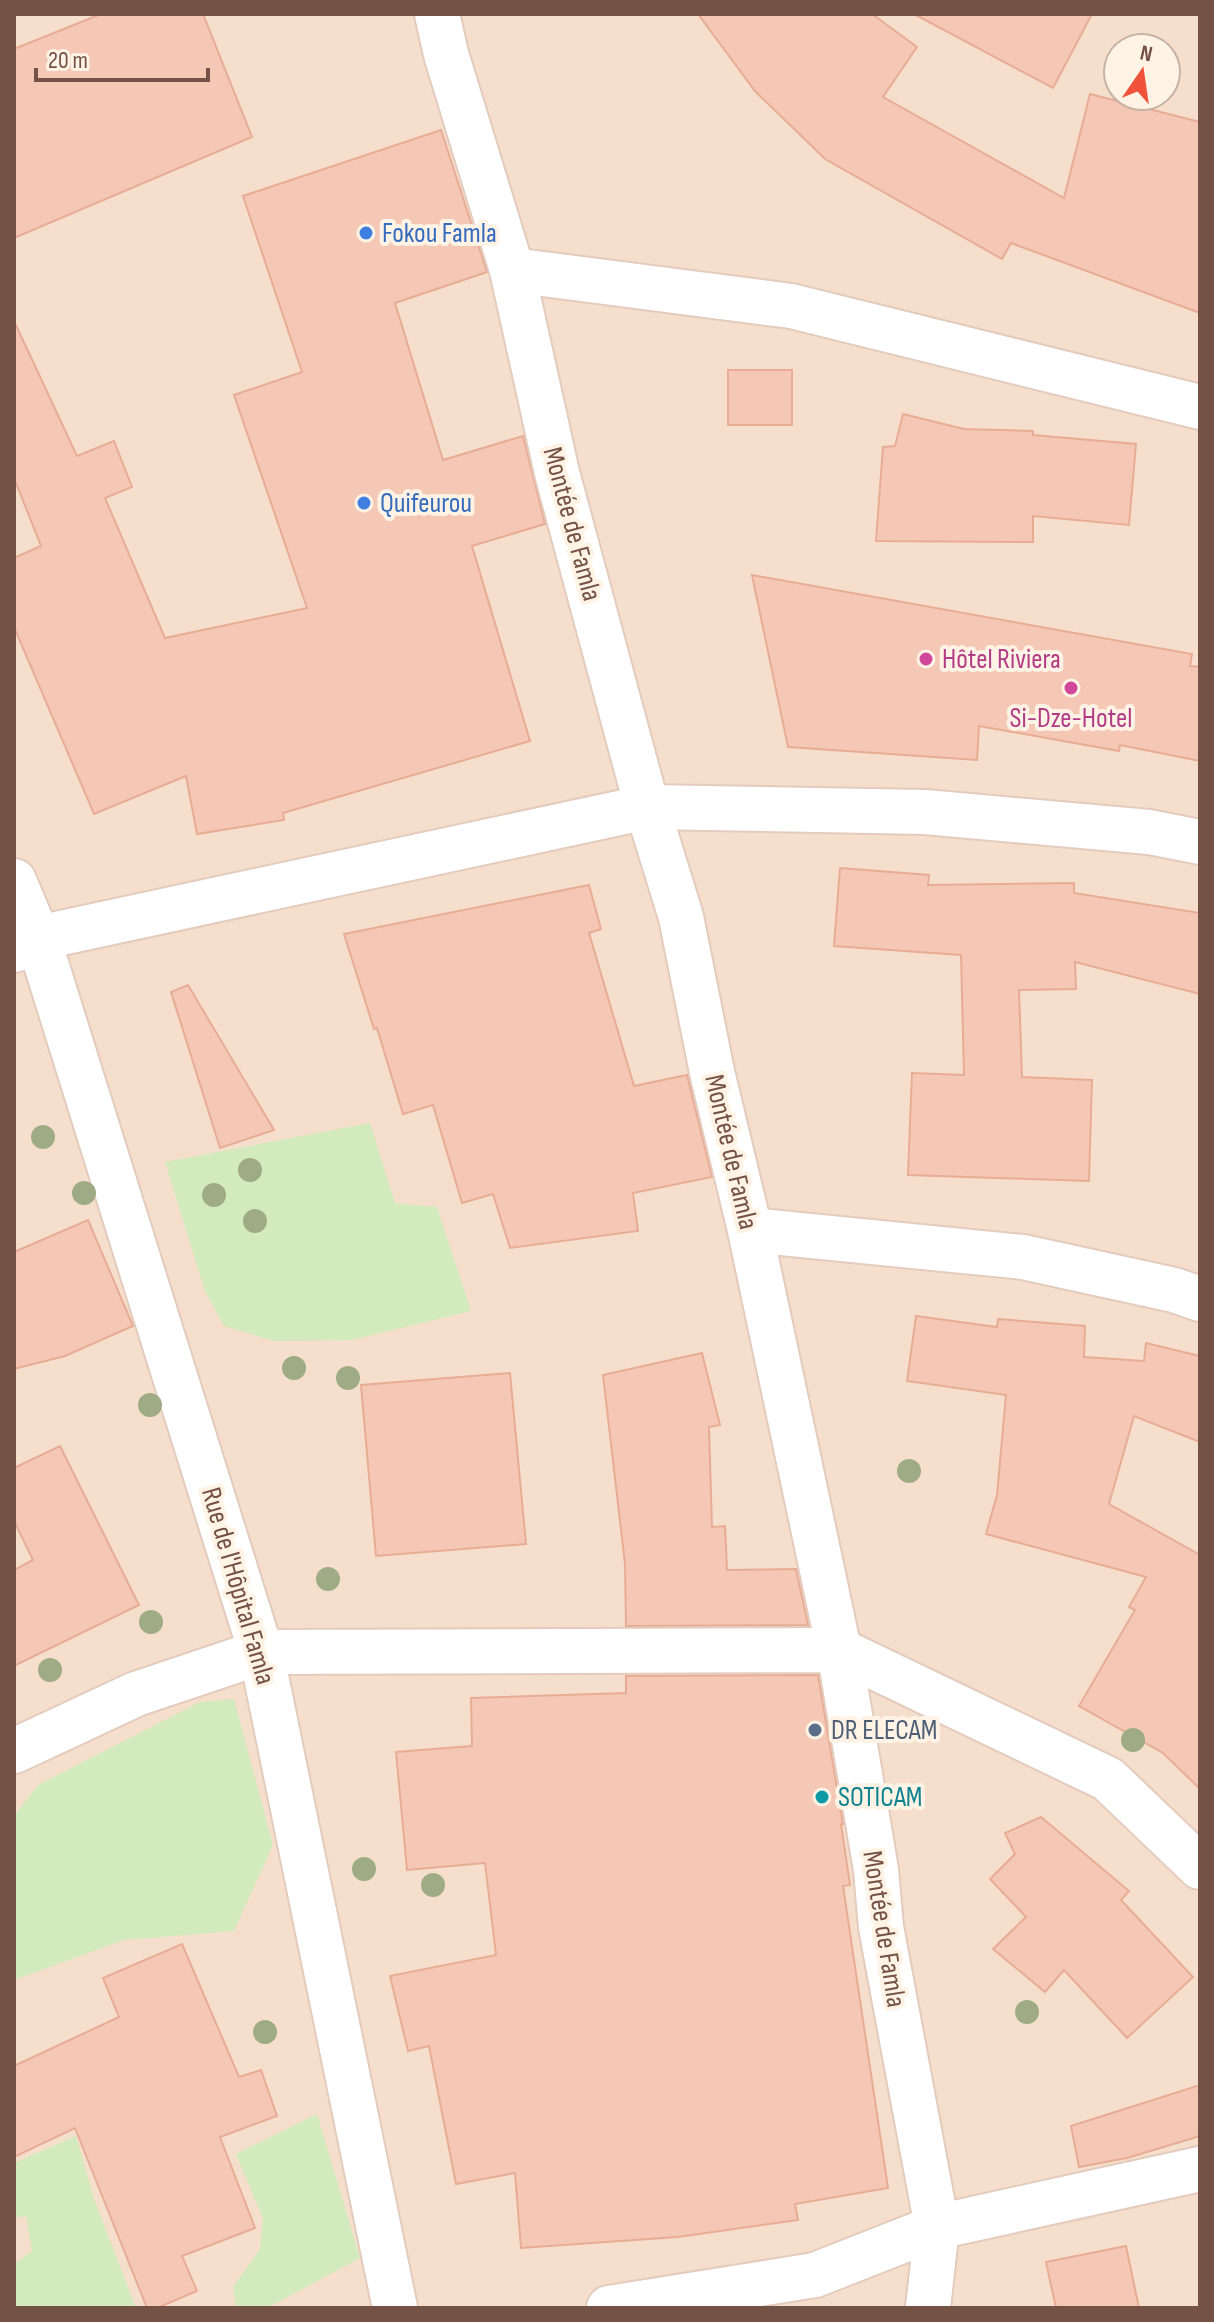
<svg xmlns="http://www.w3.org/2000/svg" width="1214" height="2322" font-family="'Sofia Sans Condensed',sans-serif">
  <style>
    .residential { fill: #f5dfcc; fill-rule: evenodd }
    .green { fill: #d3ebbc }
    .building { fill: #f4c8b4; stroke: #e8ac94; stroke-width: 2 }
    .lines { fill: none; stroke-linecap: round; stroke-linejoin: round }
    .minor-casing { stroke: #e3cbbd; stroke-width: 48 }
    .tertiary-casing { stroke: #e3cbbd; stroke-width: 48 }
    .minor { stroke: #fff; stroke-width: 44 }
    .tertiary { stroke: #fff; stroke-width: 44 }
    .tree { fill: #9eab84 }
    .shop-dot { fill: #3f7fe0; stroke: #fff3e5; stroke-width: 3 }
    .hotel-dot { fill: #d1479c; stroke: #fff3e5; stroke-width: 3 }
    .service-dot { fill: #5c6f8a; stroke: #fff3e5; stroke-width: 3 }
    .culture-dot { fill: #0f9aa8; stroke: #fff3e5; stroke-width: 3 }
    .labels { text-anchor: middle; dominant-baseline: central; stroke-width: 8; stroke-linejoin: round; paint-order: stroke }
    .shop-label { font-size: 28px; fill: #366cbe; stroke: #fff3e5; text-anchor: start }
    .street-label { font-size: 28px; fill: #745245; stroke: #fff3e5 }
    .hotel-label { font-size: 28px; fill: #b23c85; stroke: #fff3e5; text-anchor: start }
    .service-label { font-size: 28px; fill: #4e5e75; stroke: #fff3e5; text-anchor: start }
    .culture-label { font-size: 28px; fill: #0d838f; stroke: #fff3e5; text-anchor: start }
  </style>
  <rect width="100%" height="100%" fill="#fdeede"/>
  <path class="residential" d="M14,14h1186v2294h-1186zM1118,48h48v48h-48z"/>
  <g class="green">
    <polygon points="370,1123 395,1203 437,1207 471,1311 352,1340 274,1341 224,1326 205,1291 165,1162"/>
    <polygon points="234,1699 273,1845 234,1931 124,1940 14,1980 14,1816 38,1785 200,1702"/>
    <polygon points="317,2114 360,2258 267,2308 236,2308 233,2287 260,2249 263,2219 236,2154"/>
    <polygon points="76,2136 94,2199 136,2308 14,2308 14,2264 32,2251 26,2216 14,2218 14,2163"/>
  </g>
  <g class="building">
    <polygon points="101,14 203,14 252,137 14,238 14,49"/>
    <polygon points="698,14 872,14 917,47 883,97 1064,198 1090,94 1200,122 1200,313 1011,243 1002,259 825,159 755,91"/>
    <polygon points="914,14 1092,14 1053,88"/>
    <polygon points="441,130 487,272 395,303 443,460 523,436 545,524 472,546 530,741 283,813 284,820 197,834 186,776 94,814 14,627 14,558 41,546 14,478 14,321 77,456 114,441 132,487 105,498 165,638 307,608 234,395 302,372 243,196"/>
    <rect x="728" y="370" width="64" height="55"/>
    <polygon points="903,414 964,429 1033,431 1033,435 1136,444 1129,525 1033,516 1033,542 876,541 883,447 895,446"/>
    <polygon points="752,575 1192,654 1190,666 1200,667 1200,761 1120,745 1119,751 979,726 977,760 788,747"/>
    <polygon points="840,868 929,875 928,885 1074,883 1074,893 1200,913 1200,994 1075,962 1076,989 1019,990 1022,1077 1092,1080 1089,1181 908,1175 912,1073 964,1075 961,955 834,946"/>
    <polygon points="589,885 601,929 589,933 634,1086 687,1075 712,1177 633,1193 638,1231 510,1248 493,1194 462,1203 433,1105 403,1114 377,1028 374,1029 344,934"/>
    <polygon points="188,985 274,1130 220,1148 171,992"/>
    <polygon points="88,1220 133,1326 65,1356 14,1369 14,1252"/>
    <polygon points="916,1316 997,1327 998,1319 1085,1326 1084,1357 1144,1361 1146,1343 1200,1356 1200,1442 1134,1416 1109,1504 1200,1555 1200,1789 1163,1753 1079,1706 1135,1610 1129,1607 1146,1577 986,1534 997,1495 1006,1395 907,1381"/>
    <polygon points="702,1353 720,1425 709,1427 712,1527 725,1526 727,1570 796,1569 808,1625 626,1626 625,1564 603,1375"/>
    <polygon points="510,1373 526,1544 376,1556 361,1385"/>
    <polygon points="60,1446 139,1605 14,1666 14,1570 33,1560 14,1521 14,1468"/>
    <polygon points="818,1675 843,1824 841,1824 850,1885 843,1886 888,2188 795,2204 798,2220 678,2237 521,2248 515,2173 456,2184 429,2046 408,2051 390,1976 496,1955 485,1863 407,1870 396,1752 472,1746 471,1698 626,1693 626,1676"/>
    <polygon points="1041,1817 1129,1891 1121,1900 1193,1977 1127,2038 1064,1970 1045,1992 993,1949 1026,1917 990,1879 1015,1854 1005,1833"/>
    <polygon points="182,1944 239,2077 261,2070 277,2116 220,2137 255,2228 182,2256 197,2291 157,2308 147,2308 75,2128 14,2157 14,2066 119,2017 103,1978"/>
    <polygon points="1200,2085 1200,2136 1127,2158 1079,2167 1071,2126"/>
    <polygon points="1126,2246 1139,2308 1056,2308 1046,2262"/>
  </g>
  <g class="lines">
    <defs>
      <g id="minor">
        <polyline points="512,270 791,306 1200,407"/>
        <polyline points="14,881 38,938 261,1652 395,2308"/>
        <polyline points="14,950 38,938 647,807 925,812 1149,832 1200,842"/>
        <polyline points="750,1230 1023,1257 1174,1290 1200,1299"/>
        <polyline points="14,1751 136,1694 261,1652 839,1650 1108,1779 1200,1867"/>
        <polyline points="609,2308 815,2275 937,2227 1200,2169"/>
      </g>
      <polyline id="tertiary" points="437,14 446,54 512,270 557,473 647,807 681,917 712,1072 750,1230 839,1650 876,1870 881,1927 937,2227 928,2308"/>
    </defs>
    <use href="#minor" class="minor-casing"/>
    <use href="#tertiary" class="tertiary-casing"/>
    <use href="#minor" class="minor"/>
    <use href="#tertiary" class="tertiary"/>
  </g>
  <g class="tree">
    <circle cx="43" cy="1137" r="12"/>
    <circle cx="250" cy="1170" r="12"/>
    <circle cx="84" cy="1193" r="12"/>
    <circle cx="214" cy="1195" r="12"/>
    <circle cx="255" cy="1221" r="12"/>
    <circle cx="294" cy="1368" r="12"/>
    <circle cx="348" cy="1378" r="12"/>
    <circle cx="150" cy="1405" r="12"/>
    <circle cx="909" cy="1471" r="12"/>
    <circle cx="328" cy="1579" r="12"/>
    <circle cx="151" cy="1622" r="12"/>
    <circle cx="50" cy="1670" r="12"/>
    <circle cx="1133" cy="1740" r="12"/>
    <circle cx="364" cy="1869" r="12"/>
    <circle cx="433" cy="1885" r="12"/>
    <circle cx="1027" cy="2012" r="12"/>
    <circle cx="265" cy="2032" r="12"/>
  </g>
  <g class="shop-dot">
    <circle cx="366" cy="233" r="8"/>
    <circle cx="364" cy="503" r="8"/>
  </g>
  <g class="hotel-dot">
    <circle cx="926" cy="659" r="8"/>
    <circle cx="1071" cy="688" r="8"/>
  </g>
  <circle class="service-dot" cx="815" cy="1730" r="8"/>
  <circle class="culture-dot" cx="822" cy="1797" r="8"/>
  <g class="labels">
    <g class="shop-label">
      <text x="382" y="233">Fokou Famla</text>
      <text x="380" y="503">Quifeurou</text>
    </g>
    <g class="street-label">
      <text transform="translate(572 524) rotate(75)">Montée de Famla</text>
      <text transform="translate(731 1152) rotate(77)">Montée de Famla</text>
      <text transform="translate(238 1586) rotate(74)">Rue de l'Hôpital Famla</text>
      <text transform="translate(884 1929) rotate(81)">Montée de Famla</text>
    </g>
    <g class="hotel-label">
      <text x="942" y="659">Hôtel Riviera</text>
      <text x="1071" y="718" text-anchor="middle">Si-Dze-Hotel</text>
    </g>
    <g class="service-label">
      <text x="831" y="1730">DR ELECAM</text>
    </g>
    <g class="culture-label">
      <text x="838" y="1797">SOTICAM</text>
    </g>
  </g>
  <rect width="1214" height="2322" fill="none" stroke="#745245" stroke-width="32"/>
  <g transform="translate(1142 72) rotate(13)"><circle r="38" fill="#fff3e5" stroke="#c7b3a5" stroke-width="2"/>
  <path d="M0-6L14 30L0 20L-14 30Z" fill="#ef543b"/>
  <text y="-12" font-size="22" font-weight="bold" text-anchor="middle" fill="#745245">N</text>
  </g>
  <path d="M36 68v12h172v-12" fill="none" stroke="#745245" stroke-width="4"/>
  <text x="48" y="68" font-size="24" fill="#745245" stroke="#fff3e5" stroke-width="6" paint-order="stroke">20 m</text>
</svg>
